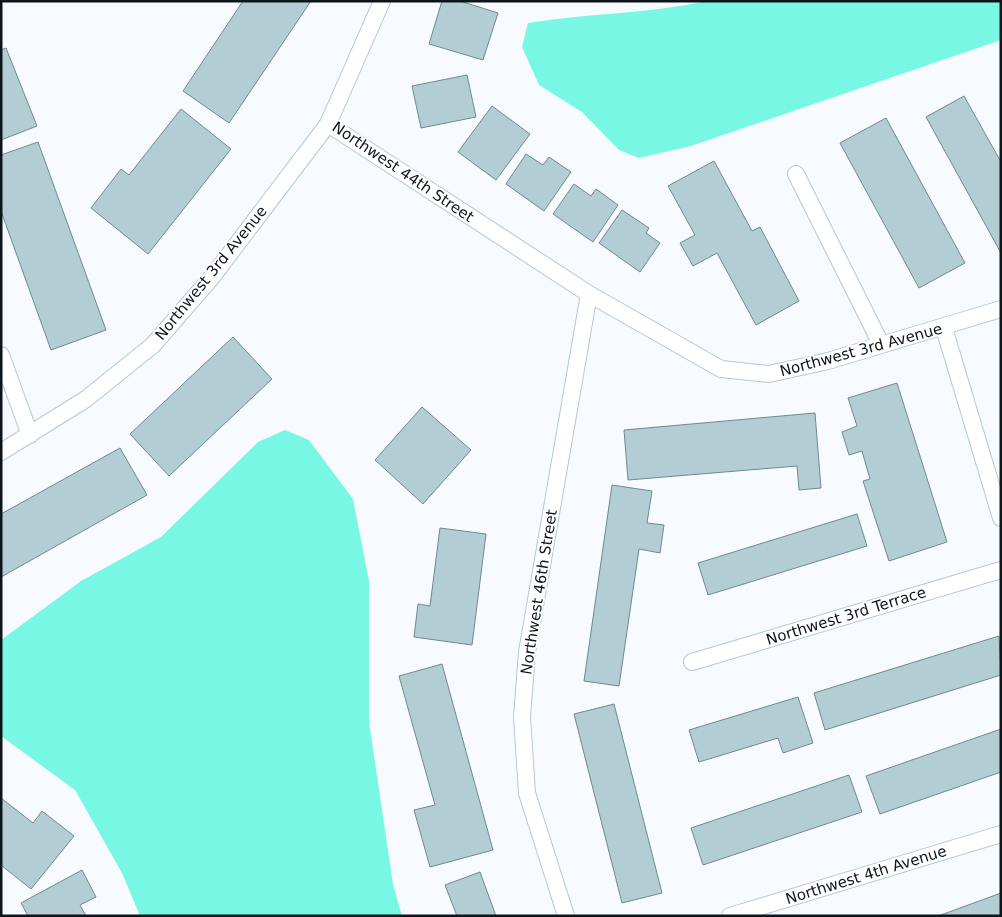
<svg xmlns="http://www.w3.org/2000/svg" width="1002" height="917" font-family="'DejaVu Sans',sans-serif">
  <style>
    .water { fill: #78f8e4 }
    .building { fill: #b2ced4; stroke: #6f898f }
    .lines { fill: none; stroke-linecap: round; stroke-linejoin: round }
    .minor-casing { stroke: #b4c7d8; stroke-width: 18 }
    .minor { stroke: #fff; stroke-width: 16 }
    .labels { text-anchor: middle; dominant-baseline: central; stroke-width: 4; stroke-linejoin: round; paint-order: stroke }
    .street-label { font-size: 15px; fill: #0d141a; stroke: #fff }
  </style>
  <rect width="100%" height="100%" fill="#f7fbff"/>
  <g class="water">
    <path d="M707,1h294v39l-310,106 -52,12 -20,-8 -37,-38 -43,-27 -17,-38 6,-24c60,-10 120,-9 179,-22z"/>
    <polygon points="285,430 309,440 353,499 369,581 369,722 393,884 402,916 140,916 122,873 75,790 1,736 1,640 81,581 161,537 258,442"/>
  </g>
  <g class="building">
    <polygon points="243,1 311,1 229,123 183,91"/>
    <polygon points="442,1 460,1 498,13 483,60 429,44"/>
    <polygon points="6,48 37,126 1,140 1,50"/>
    <polygon points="467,75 476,117 421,128 412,86"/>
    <polygon points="964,96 1001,162 1001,253 926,117"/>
    <polygon points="492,106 530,134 496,180 458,152"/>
    <polygon points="181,109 231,149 148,254 91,208 121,169 129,175"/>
    <polygon points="886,118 965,263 919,288 840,143"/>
    <polygon points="38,142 106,330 51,350 1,211 1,155"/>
    <polygon points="526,154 543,165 549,157 571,172 544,211 506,184"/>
    <polygon points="714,161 752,231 760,227 799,301 756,325 717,253 693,266 680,243 695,235 668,186"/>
    <polygon points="574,184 591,196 596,189 618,205 593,242 553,214"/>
    <polygon points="622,210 649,228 646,233 660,243 640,272 599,243"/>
    <polygon points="233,337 272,379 169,476 130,434"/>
    <polygon points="897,383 947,542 889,561 863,481 870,479 862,451 849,455 842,432 857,426 848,398"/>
    <polygon points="422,407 471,450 423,504 375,460"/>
    <polygon points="815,413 821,488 799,490 797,466 628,480 624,430"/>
    <polygon points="120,448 147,495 1,577 1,514"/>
    <polygon points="612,485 652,491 647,523 664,525 660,553 639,549 619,686 584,681"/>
    <polygon points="857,514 867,546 708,595 698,563"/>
    <polygon points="440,528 486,534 472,645 414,637 418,604 430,606"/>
    <polygon points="999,636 1001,675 825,730 814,693"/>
    <polygon points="442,664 493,850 430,867 414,810 435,805 399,676"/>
    <polygon points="798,697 813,743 783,753 778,738 699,762 689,730"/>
    <polygon points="614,704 662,893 622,903 574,714"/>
    <polygon points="1001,729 1001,772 880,814 866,776"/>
    <polygon points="849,775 862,812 703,865 691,828"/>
    <polygon points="1,798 33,823 42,811 74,836 31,889 1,865"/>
    <polygon points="82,870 96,897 80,905 86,916 28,916 21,903"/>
    <polygon points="480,872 496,916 457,916 445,885"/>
    <polygon points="1001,893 1001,916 938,916"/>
  </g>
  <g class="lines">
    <defs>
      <g id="minor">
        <polyline points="328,124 589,294 721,369 769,374 828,361 1001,309"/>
        <polyline points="796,174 881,344"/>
        <polyline points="944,328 1001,518"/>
        <polyline points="1,355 30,435"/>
        <polyline points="1,452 86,399 153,345 212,277 328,124 382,1"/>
        <polyline points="692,662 1001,570"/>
        <polyline points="566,916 527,793 522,717 527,652 589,294"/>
        <polyline points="730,916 1001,834"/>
      </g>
    </defs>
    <use href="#minor" class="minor-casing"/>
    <use href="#minor" class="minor"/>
  </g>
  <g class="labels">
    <g class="street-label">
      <text transform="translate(403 172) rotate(34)">Northwest 44th Street</text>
      <text transform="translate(211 273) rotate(-51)">Northwest 3rd Avenue</text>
      <text transform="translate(861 350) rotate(-15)">Northwest 3rd Avenue</text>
      <text transform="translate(539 592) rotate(-81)">Northwest 46th Street</text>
      <text transform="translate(846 616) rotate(-17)">Northwest 3rd Terrace</text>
      <text transform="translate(866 875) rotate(-17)">Northwest 4th Avenue</text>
    </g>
  </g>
  <rect width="1002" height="917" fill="none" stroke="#0d141a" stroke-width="5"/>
</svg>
